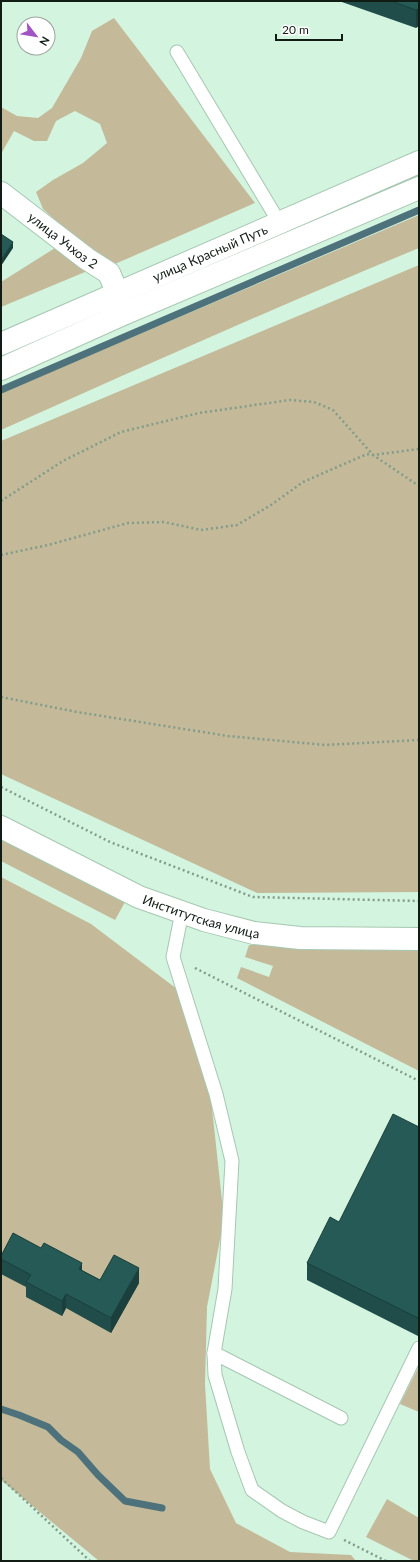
<svg xmlns="http://www.w3.org/2000/svg" width="420" height="1562" font-family="Lato,sans-serif">
  <style>
    .green { fill: #c4ba99 }
    .lines { fill: none; stroke-linecap: round; stroke-linejoin: round }
    .stream { stroke: #4d727b; stroke-width: 7 }
    .service-casing { stroke: #a7c7b2; stroke-width: 15 }
    .minor-casing { stroke: #a7c7b2; stroke-width: 24 }
    .tertiary-casing { stroke: #a7c7b2; stroke-width: 24 }
    .primary-casing { stroke: #a7c7b2; stroke-width: 24 }
    .path { stroke: #829b8b; stroke-width: 2.5; stroke-dasharray: 2 3; stroke-linecap: butt }
    .service { stroke: #fff; stroke-width: 13 }
    .minor { stroke: #fff; stroke-width: 22 }
    .tertiary { stroke: #fff; stroke-width: 22 }
    .primary { stroke: #fff; stroke-width: 22 }
    .wall { fill: #204d4a }
    .shaded-wall { fill: #1a3f3c }
    .building { fill: #255a56; stroke: #1a3f3c }
    .labels { text-anchor: middle; dominant-baseline: central; stroke-width: 4; stroke-linejoin: round; paint-order: stroke }
    .street-label { font-size: 13px; fill: #101c14; stroke: #fff }
  </style>
  <rect width="100%" height="100%" fill="#d3f4df"/>
  <g class="green">
    <polygon points="114,18 255,203 108,267 43,209 36,192 53,180 83,163 107,143 100,124 75,111 56,121 47,141 34,141 14,131 1,154 1,107 17,116 38,118 52,108 81,58 92,31"/>
    <path d="M419,215v33c-141,58 -279,120 -418,182v-37z"/>
    <polygon points="55,248 85,263 85,272 1,307 1,282"/>
    <polygon points="419,265 419,892 257,893 1,774 1,441"/>
    <polygon points="1,838 125,902 115,920 1,861"/>
    <polygon points="1,877 91,924 177,989 211,1099 224,1219 207,1307 205,1384 210,1469 236,1523 290,1552 351,1555 356,1561 99,1561 1,1480"/>
    <polygon points="249,945 419,947 419,1071 237,978 241,967 269,977 273,966 245,957"/>
    <polygon points="419,1366 419,1412 400,1404"/>
    <polygon points="387,1499 419,1518 419,1561 414,1561 366,1537"/>
  </g>
  <g class="lines">
    <g class="stream">
      <polyline points="1,390 419,210"/>
      <polyline points="1,1409 19,1415 48,1427 61,1440 78,1452 98,1475 125,1501 162,1508"/>
    </g>
    <defs>
      <g id="service">
        <polyline points="177,52 279,222"/>
        <polyline points="182,912 173,957 216,1094 232,1161 225,1289 214,1353 215,1375 238,1452 252,1490 282,1511 303,1522 329,1532 419,1348"/>
        <polyline points="214,1353 341,1418"/>
      </g>
      <g id="minor">
        <path id="s1" d="M1,193l86,66 22,14 8,19"/>
      </g>
      <g id="tertiary">
        <path id="s2" d="M1,827l138,70 65,23 50,13 46,5 119,1"/>
      </g>
      <g id="primary">
        <path id="s3" d="M1,344l418,-182"/>
        <polyline points="1,369 121,315 419,188"/>
      </g>
    </defs>
    <use href="#service" class="service-casing"/>
    <use href="#minor" class="minor-casing"/>
    <use href="#tertiary" class="tertiary-casing"/>
    <use href="#primary" class="primary-casing"/>
    <g class="path">
      <polyline points="1,501 63,461 121,432 199,413 290,400 314,402 333,410 373,455 419,486"/>
      <polyline points="1,555 48,545 128,523 164,522 201,530 237,525 271,505 303,482 367,454 373,455 419,449"/>
      <polyline points="1,697 77,712 228,736 325,745 419,740"/>
      <polyline points="1,787 110,842 253,897 419,901"/>
      <polyline points="195,968 419,1081"/>
      <polyline points="1,1478 90,1561"/>
      <polyline points="344,1540 386,1561"/>
    </g>
    <use href="#service" class="service"/>
    <use href="#minor" class="minor"/>
    <use href="#tertiary" class="tertiary"/>
    <use href="#primary" class="primary"/>
  </g>
  <g class="wall">
    <polygon points="339,1 419,1 416,28"/>
    <polygon points="419,1127 419,1335 418,1336 307,1280 307,1263 339,1222"/>
    <polygon points="41,1248 100,1280 139,1283 111,1333 66,1308 62,1316 26,1297 26,1287 1,1274 1,1256"/>
  </g>
  <g class="shaded-wall">
    <polygon points="419,8 419,26 416,28 416,10"/>
    <polygon points="13,242 13,248 1,266 1,260"/>
    <polygon points="82,1263 82,1278 79,1269"/>
    <polygon points="139,1268 139,1283 111,1333 111,1318"/>
    <polygon points="66,1294 66,1308 62,1316 62,1301"/>
    <polygon points="419,1317 419,1335 418,1336 418,1318"/>
  </g>
  <g class="building">
    <polygon points="391,1 419,1 419,8 416,10"/>
    <polygon points="1,234 13,242 1,260"/>
    <polygon points="393,1114 419,1127 419,1317 418,1318 307,1263 330,1217 339,1222"/>
    <polygon points="13,1233 41,1248 44,1243 82,1263 79,1269 100,1280 114,1255 139,1268 111,1318 66,1294 62,1301 26,1282 31,1275 1,1259 1,1256"/>
  </g>
  <g class="labels">
    <g class="street-label">
      <text stroke="none"><textPath href="#s1" startOffset="78">улица Учхоз 2</textPath></text>
      <text stroke="none"><textPath href="#s3" startOffset="228">улица Красный Путь</textPath></text>
      <text stroke="none"><textPath href="#s2" startOffset="220">Институтская улица</textPath></text>
    </g>
  </g>
  <rect width="420" height="1562" fill="none" stroke="#101c14" stroke-width="4"/>
  <g transform="translate(36 36) rotate(121)"><circle r="19" fill="#ffffff" stroke="#9fa4a1"/>
  <path d="M0-3L7 15L0 10L-7 15Z" fill="#a253c3"/>
  <text y="-6" font-size="11" font-weight="bold" text-anchor="middle" fill="#101c14">N</text>
  </g>
  <path d="M276 34v6h66v-6" fill="none" stroke="#101c14" stroke-width="2"/>
  <text x="282" y="34" font-size="12" fill="#101c14" stroke="#ffffff" stroke-width="3" paint-order="stroke">20 m</text>
</svg>
